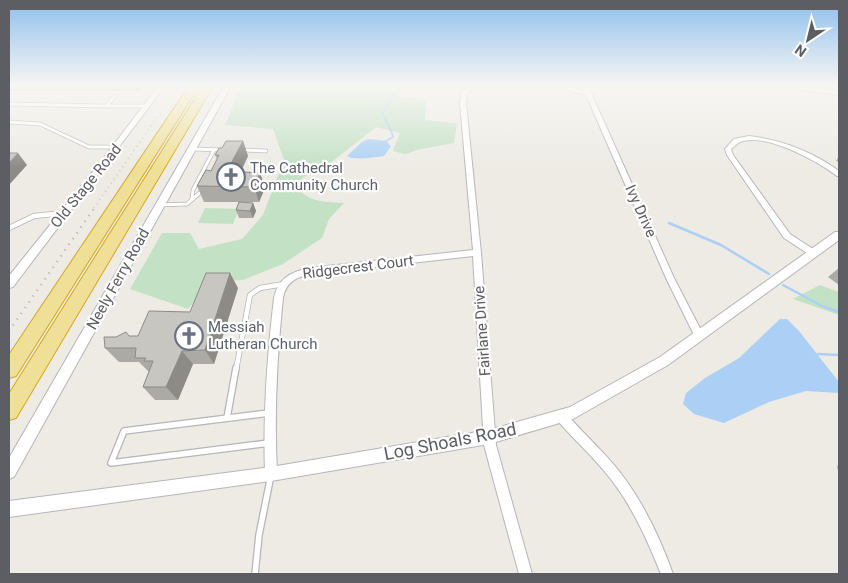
<svg xmlns="http://www.w3.org/2000/svg" width="848" height="583" font-family="Roboto,sans-serif">
  <style>
    .green { fill: #c3e1c5 }
    .water { fill: #acd0f5 }
    .lines { fill: none; stroke-linecap: round; stroke-linejoin: round }
    .stream-far1 { stroke: #acd0f5; stroke-width: 2 }
    .stream { stroke: #acd0f5; stroke-width: 2.5 }
    .service-far2-casing { stroke: #b4b6b9; stroke-width: 4.5 }
    .service-far1-casing { stroke: #b4b6b9; stroke-width: 6 }
    .service-casing { stroke: #b4b6b9; stroke-width: 8 }
    .minor-casing { stroke: #b4b6b9; stroke-width: 2 }
    .tertiary-casing { stroke: #b4b6b9; stroke-width: 2 }
    .motorway-casing { stroke: #d6a81b; stroke-width: 2 }
    .service-far2 { stroke: #fff; stroke-width: 3 }
    .service-far1 { stroke: #fff; stroke-width: 4.5 }
    .service { stroke: #fff; stroke-width: 5.5 }
    .minor { fill: #fff; fill-rule: evenodd }
    .tertiary { fill: #fff; fill-rule: evenodd }
    .motorway { fill: #f0e097; fill-rule: evenodd }
    .rail-far1 { stroke: #b2b2b3; stroke-width: 2; stroke-dasharray: 0.5 4.5; stroke-linecap: butt }
    .rail { stroke: #b2b2b3; stroke-width: 2.5; stroke-dasharray: 1 6; stroke-linecap: butt }
    .wall { fill: #acaaa5 }
    .shaded-wall { fill: #8c8b86 }
    .building { fill: #c8c6c0; stroke: #8c8b86 }
    .labels { text-anchor: middle; dominant-baseline: central; stroke-width: 4.5; stroke-linejoin: round; paint-order: stroke }
    .worship-label { font-size: 15px; fill: #5b616d; stroke: #fff; text-anchor: start }
    .street-label { font-size: 15px; fill: #5c5e63; stroke: #fff }
    .near-street-label { font-size: 18px; fill: #5c5e63; stroke: #fff }
  </style>
  <rect width="100%" height="100%" fill="#edebe4"/>
  <g class="green">
    <path d="M241,86h163l-6,9 28,6 -1,19 32,3 -3,20 -33,6 -16,5 -12,-3 7,-18 -24,-6 -56,44 -17,6 -5,11c11,15 29,14 46,15l-15,16 -7,19 -39,26 -40,16 -32,2 -23,27 -58,-20 32,-56h28l9,16 43,-10 21,-24 21,-55 -11,-31 -48,-4z"/>
    <polygon points="205,208 239,209 233,224 198,223"/>
    <polygon points="820,285 839,292 839,315 793,299"/>
  </g>
  <g class="water">
    <path d="M369,139l17,2 5,5 -7,10c-11,1 -28,5 -37,0l15,-14z"/>
    <polygon points="780,319 787,319 799,331 839,382 839,393 806,391 769,402 724,423 694,414 683,404 686,393 705,378 739,358"/>
  </g>
  <g class="lines">
    <path class="stream-far1" d="M386,141l7,-4c-1,-9 -9,-15 -10,-24l18,-27"/>
    <g class="stream">
      <polyline points="669,223 721,245 769,274"/>
      <polyline points="783,285 822,306 839,312"/>
      <polyline points="818,354 839,355"/>
    </g>
    <defs>
      <g id="service-far2">
        <polyline points="115,96 106,106 148,106"/>
        <polyline points="9,104 106,106"/>
        <polyline points="9,122 40,124 89,147 117,147"/>
        <polyline points="193,149 222,150"/>
        <polyline points="242,150 266,151"/>
        <polyline points="192,199 193,190 214,150"/>
        <polyline points="159,205 187,204 203,190"/>
      </g>
      <g id="service-far1">
        <polyline points="9,228 34,216 63,213"/>
        <polyline points="236,370 250,295 260,288 284,284"/>
      </g>
      <g id="service">
        <polyline points="269,413 124,431 111,463 269,443"/>
        <polyline points="227,418 236,368"/>
        <polyline points="255,574 259,535 271,475"/>
      </g>
      <g id="minor">
        <path d="M468,86h6l-7,8 -1,9 15,150 15,192 36,129h-13l-35,-129 -11,-189 -159,18c-16,2 -28,7 -31,24 -6,58 -9,117 -6,176l-2,4 -4,2 -4,-2 -2,-4c-2,-59 2,-118 9,-176 4,-19 16,-26 35,-30l164,-18 -13,-147 1,-9z"/>
        <polygon points="553,86 564,86 584,91 582,86 588,86 674,278 704,336 702,339 699,340 696,339 666,278 586,95"/>
        <polygon points="774,86 795,86 839,91 839,95"/>
        <path d="M749,136c33,4 64,16 90,35v5h-2c-20,-15 -72,-44 -97,-34 -3,1 -6,5 -9,7l2,6 57,79 26,17 1,2 -1,2h-6l-26,-17 -57,-83 -2,-6 9,-10z"/>
        <path d="M561,411l4,1c18,22 40,40 57,63 22,29 39,65 51,99h-12c-13,-32 -27,-64 -48,-92 -16,-22 -38,-41 -56,-62l-1,-4 1,-4z"/>
      </g>
      <g id="tertiary">
        <polygon points="158,86 165,86 13,287 9,288 9,276 103,159"/>
        <polygon points="224,86 231,86 14,477 9,479 9,458"/>
        <polygon points="835,232 839,232 839,240 668,365 573,419 489,444 271,481 9,517 9,501 271,467 489,430 570,407 660,357"/>
      </g>
      <g id="motorway">
        <polygon points="189,86 199,86 16,376 9,378 9,355"/>
        <polygon points="203,86 213,86 16,418 9,420 9,394"/>
      </g>
    </defs>
    <use href="#service-far2" class="service-far2-casing"/>
    <use href="#service-far1" class="service-far1-casing"/>
    <use href="#service" class="service-casing"/>
    <use href="#minor" class="minor-casing"/>
    <use href="#tertiary" class="tertiary-casing"/>
    <use href="#motorway" class="motorway-casing"/>
    <use href="#service-far2" class="service-far2"/>
    <use href="#service-far1" class="service-far1"/>
    <use href="#service" class="service"/>
    <use href="#minor" class="minor"/>
    <use href="#tertiary" class="tertiary"/>
    <use href="#motorway" class="motorway"/>
    <polyline class="rail-far1" points="94,208 179,86"/>
    <polyline class="rail" points="9,331 95,207"/>
  </g>
  <g class="wall">
    <polygon points="9,86 142,86 139,91 9,91"/>
    <polygon points="243,141 248,156 241,172 260,173 265,188 259,202 204,202 197,186 211,171 217,159 215,155 222,148"/>
    <polygon points="839,156 839,162 836,161"/>
    <polygon points="253,203 256,211 253,218 239,218 236,210"/>
    <polygon points="839,268 839,285 828,277"/>
    <polygon points="238,288 214,364 193,364 178,400 155,400 143,387 149,371 148,371 139,362 119,362 105,348 116,337 138,336 190,312"/>
    <polygon points="839,465 839,476 837,466"/>
  </g>
  <g class="shaded-wall">
    <polygon points="136,86 142,86 139,91"/>
    <polygon points="243,141 248,156 233,186 227,171"/>
    <polygon points="18,153 27,165 9,185 9,163"/>
    <polygon points="260,173 265,188 259,202 254,187"/>
    <polygon points="253,203 256,211 253,218 250,211"/>
    <polygon points="230,273 238,288 214,364 205,350"/>
    <polygon points="182,351 193,364 178,400 166,387"/>
  </g>
  <g class="building">
    <polygon points="226,141 243,141 227,171 260,173 254,187 197,186 206,170 211,171 219,155 215,155 219,148 222,148"/>
    <polygon points="9,153 18,153 9,163"/>
    <polygon points="239,202 253,203 250,211 236,210"/>
    <polygon points="206,273 230,273 205,350 182,351 166,387 143,387 153,361 144,361 146,358 135,358 136,348 105,348 104,337 116,337 126,332 129,336 138,336 149,311 190,312"/>
  </g>
  <linearGradient id="sky" x2="0" y2="1"><stop stop-color="#90bfed"/><stop offset="0.51" stop-color="#f7f6f3"/><stop offset="1" stop-color="#f7f6f3" stop-opacity="0"/></linearGradient>
  <rect width="848" height="168" fill="url(#sky)"/>
  <defs>
    <symbol id="church-ring" viewBox="-11 -11 22 22"><circle r="9.5" fill="#fff" stroke="#6b7280" stroke-width="1.5"/><path d="M-1.2-6h2.4v3.5h3.3v2.4h-3.3V6h-2.4V-.1h-3.3v-2.4h3.3Z" fill="#6b7280"/></symbol>
  </defs>
  <g fill-rule="evenodd">
    <use href="#church-ring" x="215" y="161" width="32" height="32"/>
    <use href="#church-ring" x="173" y="320" width="32" height="32"/>
  </g>
  <g class="labels">
    <g class="worship-label">
      <text x="250" y="168">The Cathedral<tspan x="250" dy="17">Community Church</tspan></text>
      <text x="208" y="327">Messiah<tspan x="208" dy="17">Lutheran Church</tspan></text>
    </g>
    <g class="street-label">
      <text transform="translate(86 186) rotate(-51)">Old Stage Road</text>
      <text transform="translate(641 211) rotate(66)">Ivy Drive</text>
      <text transform="translate(358 267) rotate(-7)">Ridgecrest Court</text>
      <text transform="translate(118 279) rotate(-61)">Neely Ferry Road</text>
      <text transform="translate(482 331) rotate(-94)">Fairlane Drive</text>
    </g>
    <g class="near-street-label">
      <text transform="translate(450 441) rotate(-11)">Log Shoals Road</text>
    </g>
  </g>
  <rect width="848" height="583" fill="none" stroke="#5c5e63" stroke-width="20"/>
  <g transform="translate(808 40) rotate(215)" stroke="#ffffff" stroke-width="4" paint-order="stroke">
  <path d="M0-4L9 19L0 12L-9 19Z" fill="#5c5e63"/>
  <text y="-8" font-size="14" font-weight="bold" text-anchor="middle" fill="#5c5e63">N</text>
  </g>
</svg>
